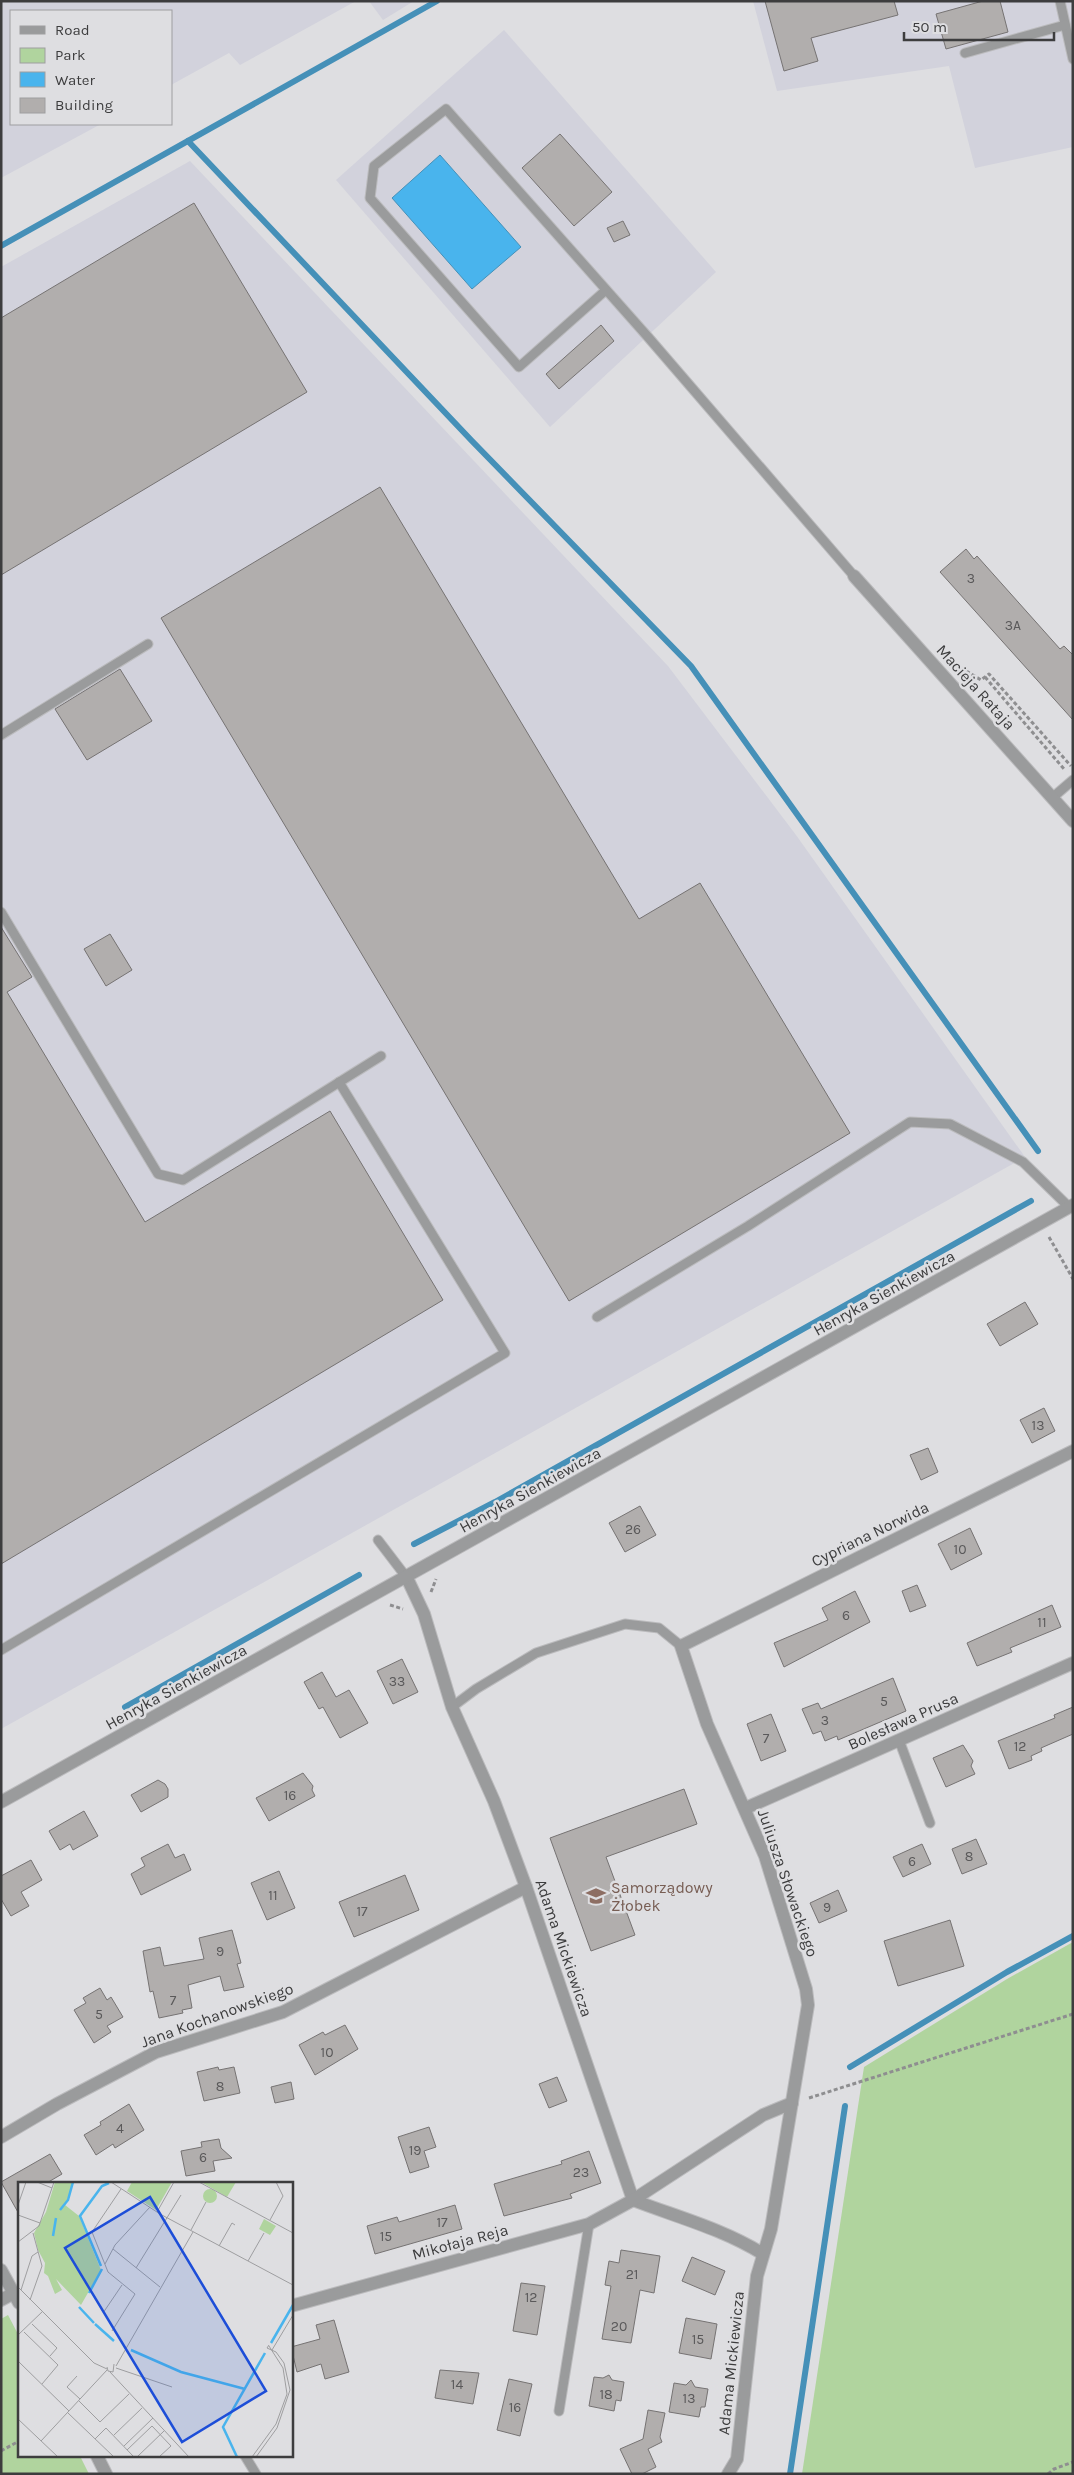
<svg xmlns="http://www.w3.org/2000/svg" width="1074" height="2475" font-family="Karla,sans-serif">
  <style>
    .built { fill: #d2d2dc }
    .green { fill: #b0d49e }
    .water { fill: #49b4ed; stroke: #4590b8 }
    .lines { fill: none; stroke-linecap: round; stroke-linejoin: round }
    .stream { stroke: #4590b8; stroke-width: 6 }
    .building { fill: #b1aead; stroke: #767373 }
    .lane-casing { stroke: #bbbbbd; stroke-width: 11 }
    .street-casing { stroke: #bbbbbd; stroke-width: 14 }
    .path { stroke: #8e8e90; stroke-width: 3; stroke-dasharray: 4 2.5; stroke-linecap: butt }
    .lane { stroke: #9a9b9c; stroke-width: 9 }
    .street { stroke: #9a9b9c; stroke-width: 12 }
    .labels { text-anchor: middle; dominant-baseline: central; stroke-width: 5; stroke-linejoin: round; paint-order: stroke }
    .number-label { font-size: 14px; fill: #5a595a }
    .street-label { font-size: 16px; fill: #3d3d3e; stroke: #dedee1 }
    .education-label { font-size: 16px; fill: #785e54; stroke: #dedee1; text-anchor: start }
    .inset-river { fill: none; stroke: #49b4ed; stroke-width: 2.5 }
    .inset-road { fill: none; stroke: #9e9ea0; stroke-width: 1 }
    .view { fill: #1d4ed8; fill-opacity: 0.15; stroke: #1d4ed8; stroke-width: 2.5 }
    .inset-edge { fill: none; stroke: #3d3d3e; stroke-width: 2.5 }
  </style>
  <rect width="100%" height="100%" fill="#dedee1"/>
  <g class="built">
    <polygon points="1,1 356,1 240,65 229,53 171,85 171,11 11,11 11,124 101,124 1,178"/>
    <polygon points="369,1 414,1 383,20"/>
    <polygon points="753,1 1073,1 1073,147 975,168 949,66 777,91"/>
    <polygon points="504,30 716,272 550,427 336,180"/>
    <polygon points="190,161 668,666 796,835 1025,1157 1,1729 1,267"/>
  </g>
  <g class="green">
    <polygon points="1073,1942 1073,2474 802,2474 864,2067 1007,1979"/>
    <polygon points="8,2315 19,2336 19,2456 80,2456 89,2474 1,2474 1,2319"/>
  </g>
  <polygon class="water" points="440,155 521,247 472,289 392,198"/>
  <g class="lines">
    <g class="stream">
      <polyline points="188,141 472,441 691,666 1038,1151"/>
      <polyline points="1,246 437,1"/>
      <polyline points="414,1544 495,1502 1031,1201"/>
      <polyline points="125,1707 359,1575"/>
      <polyline points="850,2067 1007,1972 1073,1936"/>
      <polyline points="790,2474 845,2106"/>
    </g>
  </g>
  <g class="building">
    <polygon points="765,1 894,1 898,15 811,38 818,61 784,71"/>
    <polygon points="983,1 1000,1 1008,32 946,49 936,14"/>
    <polygon points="560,134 612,192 574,226 522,168"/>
    <polygon points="194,203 307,392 1,575 1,318"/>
    <polygon points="623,221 630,235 614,242 607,228"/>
    <polygon points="601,325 614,341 559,389 546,374"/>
    <polygon points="380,487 639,919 700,883 850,1133 569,1301 161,618"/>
    <polygon points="966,549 974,559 977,556 1060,649 1064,646 1073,655 1073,720 940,572"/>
    <polygon points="120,669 152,721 87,760 55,709"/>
    <polygon points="1,927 32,977 7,992 145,1222 330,1111 443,1300 1,1564"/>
    <polygon points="110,934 132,970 106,986 84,949"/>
    <polygon points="1025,1302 1038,1324 1000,1346 987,1324"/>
    <polygon points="1044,1408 1055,1431 1032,1443 1020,1420"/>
    <polygon points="928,1448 938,1472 921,1480 910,1455"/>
    <polygon points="640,1506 656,1535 625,1552 609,1523"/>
    <polygon points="970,1528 982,1554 951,1570 938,1544"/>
    <polygon points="917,1585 926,1606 910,1612 902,1591"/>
    <polygon points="855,1591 870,1622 784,1667 774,1643 828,1620 822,1608"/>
    <polygon points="1052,1605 1061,1627 1010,1648 1012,1652 977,1666 967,1643"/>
    <polygon points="402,1659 418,1692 393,1704 377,1671"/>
    <polygon points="322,1672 336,1697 349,1690 368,1723 340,1738 323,1707 319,1709 304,1682"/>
    <polygon points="893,1678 906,1711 838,1740 837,1736 825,1741 821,1731 813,1734 802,1709 818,1703 821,1709"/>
    <polygon points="1073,1707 1073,1734 1041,1748 1042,1751 1031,1756 1032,1760 1009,1769 998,1741 1055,1718 1054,1715"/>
    <polygon points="771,1714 786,1751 761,1761 747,1724"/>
    <polygon points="963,1745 973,1761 971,1766 975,1774 946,1787 933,1758"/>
    <polygon points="303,1773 313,1786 312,1790 315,1796 269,1821 256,1798"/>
    <polygon points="158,1780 165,1784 168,1789 168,1797 141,1812 131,1795"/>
    <polygon points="684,1789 697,1824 606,1857 635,1935 591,1951 550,1838"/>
    <polygon points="84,1811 98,1836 73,1850 70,1844 60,1850 49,1831"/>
    <polygon points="976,1839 987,1864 962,1874 952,1849"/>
    <polygon points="168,1844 175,1858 184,1854 191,1870 141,1895 131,1874 145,1866 141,1858"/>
    <polygon points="922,1844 931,1864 903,1877 893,1857"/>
    <polygon points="31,1860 42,1880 21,1892 29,1906 11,1916 1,1899 1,1876"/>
    <polygon points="279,1871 295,1908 267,1920 251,1883"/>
    <polygon points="405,1875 419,1910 354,1937 339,1902"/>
    <polygon points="838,1890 847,1911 819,1923 810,1903"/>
    <polygon points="950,1920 964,1966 898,1986 884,1941"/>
    <polygon points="232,1930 241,1963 237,1964 244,1987 224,1991 220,1976 188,1985 192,2008 182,2010 183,2013 159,2018 153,1991 150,1992 143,1951 160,1947 164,1966 204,1959 199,1938"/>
    <polygon points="100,1988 107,2000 111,1997 123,2017 107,2026 111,2032 94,2043 74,2010 86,2003 83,1998"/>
    <polygon points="345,2025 358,2049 315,2075 299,2045 323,2032 325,2035"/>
    <polygon points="218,2067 219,2070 234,2067 240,2093 204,2101 197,2072"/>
    <polygon points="557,2077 567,2101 549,2108 539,2084"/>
    <polygon points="291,2082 294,2099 275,2103 271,2087"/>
    <polygon points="129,2104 144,2130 115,2148 113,2144 96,2155 84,2135 101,2125 100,2122"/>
    <polygon points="429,2127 436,2147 424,2151 429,2167 410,2173 398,2137"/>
    <polygon points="219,2139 221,2148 232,2158 213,2161 215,2171 186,2176 181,2151 202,2147 201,2142"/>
    <polygon points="589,2151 601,2183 570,2194 572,2198 504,2216 494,2184 562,2164 561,2161"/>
    <polygon points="50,2154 62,2174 45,2184 19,2184 19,2214 1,2182"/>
    <polygon points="455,2205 462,2229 375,2254 367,2226 397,2217 399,2222"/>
    <polygon points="621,2250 660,2256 654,2293 640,2290 631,2343 602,2339 611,2286 605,2285 609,2261 619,2263"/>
    <polygon points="692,2257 725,2271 715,2295 682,2281"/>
    <polygon points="521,2283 545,2286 537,2335 513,2331"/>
    <polygon points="686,2318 717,2324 711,2359 679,2353"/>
    <polygon points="334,2320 349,2372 325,2379 321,2364 297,2372 291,2347 320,2339 316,2325"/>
    <polygon points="440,2370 479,2373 473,2404 435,2398"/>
    <polygon points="609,2375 612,2380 624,2382 621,2401 616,2400 614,2411 589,2406 594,2377 603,2378"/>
    <polygon points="509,2379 532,2384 520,2436 497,2430"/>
    <polygon points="691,2380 695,2387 708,2389 705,2407 701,2407 699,2417 669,2412 674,2383 686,2385"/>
    <polygon points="648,2410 665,2413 660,2437 662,2442 648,2449 656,2467 642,2474 632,2474 620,2449 643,2439"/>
  </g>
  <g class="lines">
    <defs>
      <g id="lane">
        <polyline points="1060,1 1073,59"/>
        <polyline points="965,53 1065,25"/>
        <polyline points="606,290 519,367 370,198 374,166 446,109 648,337 854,576"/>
        <polyline points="1,735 148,644"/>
        <polyline points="1052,798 1073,780"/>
        <polyline points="1,912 158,1174 183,1180 381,1056"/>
        <polyline points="597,1317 748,1226 910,1122 950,1124 1023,1162 1069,1207"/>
        <polyline points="378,1540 407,1578"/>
        <polyline points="1,1650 505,1353 339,1082"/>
        <polyline points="452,1707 476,1689 536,1653 625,1624 659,1628 681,1646"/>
        <polyline points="899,1740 930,1823"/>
        <polyline points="559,2411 589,2224"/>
        <polyline points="245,2456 256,2474"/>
      </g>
      <g id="street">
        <polyline points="854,576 1073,821"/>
        <path d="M407,1578l17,36 28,93 42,94 32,86 107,313c44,17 90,29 130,54"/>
        <polyline points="1,1802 1073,1205"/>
        <polyline points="746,1808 1073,1663"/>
        <polyline points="1,2137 57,2104 156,2052 283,2012 526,1887"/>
        <polyline points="1,2270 19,2303"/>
        <polyline points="1,2300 14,2293"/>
        <polyline points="291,2306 589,2224 633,2200 763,2115 792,2103"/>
        <polyline points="97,2456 106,2474"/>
        <polyline points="728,2474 737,2459 757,2276 771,2229 808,2005 806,1989 765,1856 707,1724 681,1646 1073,1451"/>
      </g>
    </defs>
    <use href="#lane" class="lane-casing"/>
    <use href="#street" class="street-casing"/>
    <g class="path">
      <polyline points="955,664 981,680 989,674 1071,766"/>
      <polyline points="985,677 1064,769"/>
      <polyline points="1049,1237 1073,1279"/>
      <polyline points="431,1592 436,1579"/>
      <polyline points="390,1605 403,1609"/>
      <polyline points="809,2098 1073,2014"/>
      <polyline points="1,2451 19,2441"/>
      <polyline points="1048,2474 1054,2469 1073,2462"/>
    </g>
    <use href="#lane" class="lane"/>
    <use href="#street" class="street"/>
  </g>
  <defs>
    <symbol id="school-bare" viewBox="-9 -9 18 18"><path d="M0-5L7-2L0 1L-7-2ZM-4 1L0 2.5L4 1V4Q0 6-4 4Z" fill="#8d6e63" stroke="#dedee1" stroke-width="2.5" paint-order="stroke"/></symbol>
  </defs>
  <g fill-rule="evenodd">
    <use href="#school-bare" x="582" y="1882" width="28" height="28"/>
  </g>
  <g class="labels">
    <g class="number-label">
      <text x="971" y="578">3</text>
      <text x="1013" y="625">3A</text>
      <text x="1038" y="1425">13</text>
      <text x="633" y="1529">26</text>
      <text x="960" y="1549">10</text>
      <text x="846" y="1615">6</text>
      <text x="1042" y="1622">11</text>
      <text x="397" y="1681">33</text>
      <text x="884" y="1701">5</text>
      <text x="825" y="1720">3</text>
      <text x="766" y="1738">7</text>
      <text x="1020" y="1746">12</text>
      <text x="290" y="1795">16</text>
      <text x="969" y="1856">8</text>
      <text x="912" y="1861">6</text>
      <text x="273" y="1895">11</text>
      <text x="827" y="1907">9</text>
      <text x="362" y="1911">17</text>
      <text x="220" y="1951">9</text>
      <text x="173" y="2000">7</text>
      <text x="99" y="2014">5</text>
      <text x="327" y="2052">10</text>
      <text x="220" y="2086">8</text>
      <text x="120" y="2128">4</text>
      <text x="415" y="2150">19</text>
      <text x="203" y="2157">6</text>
      <text x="581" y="2172">23</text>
      <text x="442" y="2222">17</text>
      <text x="386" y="2236">15</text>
      <text x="632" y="2274">21</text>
      <text x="531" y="2297">12</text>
      <text x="619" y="2326">20</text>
      <text x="698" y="2339">15</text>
      <text x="457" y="2384">14</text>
      <text x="606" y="2394">18</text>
      <text x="689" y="2398">13</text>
      <text x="515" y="2407">16</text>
    </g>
    <g class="street-label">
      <text transform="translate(976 687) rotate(48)">Macieja Rataja</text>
      <text transform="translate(884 1293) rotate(-29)">Henryka Sienkiewicza</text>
      <text transform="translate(530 1490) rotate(-29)">Henryka Sienkiewicza</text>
      <text transform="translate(870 1534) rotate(-26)">Cypriana Norwida</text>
      <text transform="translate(176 1687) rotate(-29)">Henryka Sienkiewicza</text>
      <text transform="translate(903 1721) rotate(-24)">Bolesława Prusa</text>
      <text transform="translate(788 1883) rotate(71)">Juliusza Słowackiego</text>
      <text transform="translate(564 1948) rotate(71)">Adama Mickiewicza</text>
      <text transform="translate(217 2015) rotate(-20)">Jana Kochanowskiego</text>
      <text transform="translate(460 2242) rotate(-15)">Mikołaja Reja</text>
      <text transform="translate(731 2363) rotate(-84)">Adama Mickiewicza</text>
    </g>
    <g class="education-label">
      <text x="611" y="1887">Samorządowy<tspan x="611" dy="18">Żłobek</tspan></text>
    </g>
  </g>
  <g transform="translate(18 2182)">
    <rect width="275" height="275" fill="#dedee1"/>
    <path d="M37,0h19l-9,23 14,11 22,54 -20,35 -25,-26 6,11 -7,4 -7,-18 -4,-3 1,-10 -7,-13 -4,-17 12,-21zM114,0h40l-16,28 -29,-19zM183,0h35l-9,15zM185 14a7 7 0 1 1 14 0a7 7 0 1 1-14 0ZM246,37l12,7 -6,9 -11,-6z" fill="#b0d49e"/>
    <path class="inset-river" d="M42,28l8,-10 5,-18M35,54l3,-18M83,84l-21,-50 22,-30 7,-3M71,111l13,-24M61,125l15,16M77,142l19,17M253,161l22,-38M113,168l50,22 64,17M219,275l-14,-30 42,-74"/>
    <path class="inset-road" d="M19,0l15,6M93,0l49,32 133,71M181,0l94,51M0,23l8,-23M139,30l17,-30M0,33l22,8M252,38l13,-24 -7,-14M173,48l15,-28M0,60l21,-16 15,-44M201,64l13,-23 3,2M95,67l47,38M230,79l16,-28M87,82l10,-19 35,-38M118,86l45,-73M0,105l76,76 13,6M3,108l11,-34 6,-4M12,118l12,-34 -9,-33M85,131l19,-28M14,142l25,24 -7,8M94,149l23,-37 -27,-22 -16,-40 29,-43M6,150l34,33 -16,19M0,153l25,-24M254,168l21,-35M0,179l51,50M98,184l77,-134M89,185l1,4 5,1 1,-8M98,186l56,19M92,190l79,85M59,194l-10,11 13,12M61,219l21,21 29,-28M50,231l46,44M0,237l40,38M96,253l28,-27M77,257l11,-11 28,29M23,259l66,-71M106,264l29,-28M109,268l25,-24 19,20M119,275l27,-26M141,275l12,-11M234,275l24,-33 11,-30 -4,-26 -14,-22M238,275l21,-29 13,-38 -6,-27 -8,-11 -9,-4 2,-3"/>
    <path class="view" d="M132,15l116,194 -84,51 -117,-194z"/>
    <rect width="275" height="275" class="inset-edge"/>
  </g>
  <rect width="1074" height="2475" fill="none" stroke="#3d3d3e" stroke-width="5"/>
  <rect x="10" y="10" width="162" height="115" fill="#dedee1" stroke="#9e9ea0"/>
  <rect x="20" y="26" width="25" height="8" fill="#9a9b9c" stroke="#9e9ea0"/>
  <text x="55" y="35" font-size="15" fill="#3d3d3e">Road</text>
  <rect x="20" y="48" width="25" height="15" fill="#b0d49e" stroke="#9e9ea0"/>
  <text x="55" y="60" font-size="15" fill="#3d3d3e">Park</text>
  <rect x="20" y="72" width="25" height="15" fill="#49b4ed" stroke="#9e9ea0"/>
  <text x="55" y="85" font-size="15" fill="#3d3d3e">Water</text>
  <rect x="20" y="98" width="25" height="15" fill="#b1aead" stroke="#9e9ea0"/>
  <text x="55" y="110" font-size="15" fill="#3d3d3e">Building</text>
  <path d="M904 32v8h150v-8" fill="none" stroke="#3d3d3e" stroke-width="2.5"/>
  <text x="912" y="32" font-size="15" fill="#3d3d3e" stroke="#dedee1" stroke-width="4" paint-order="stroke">50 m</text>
</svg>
